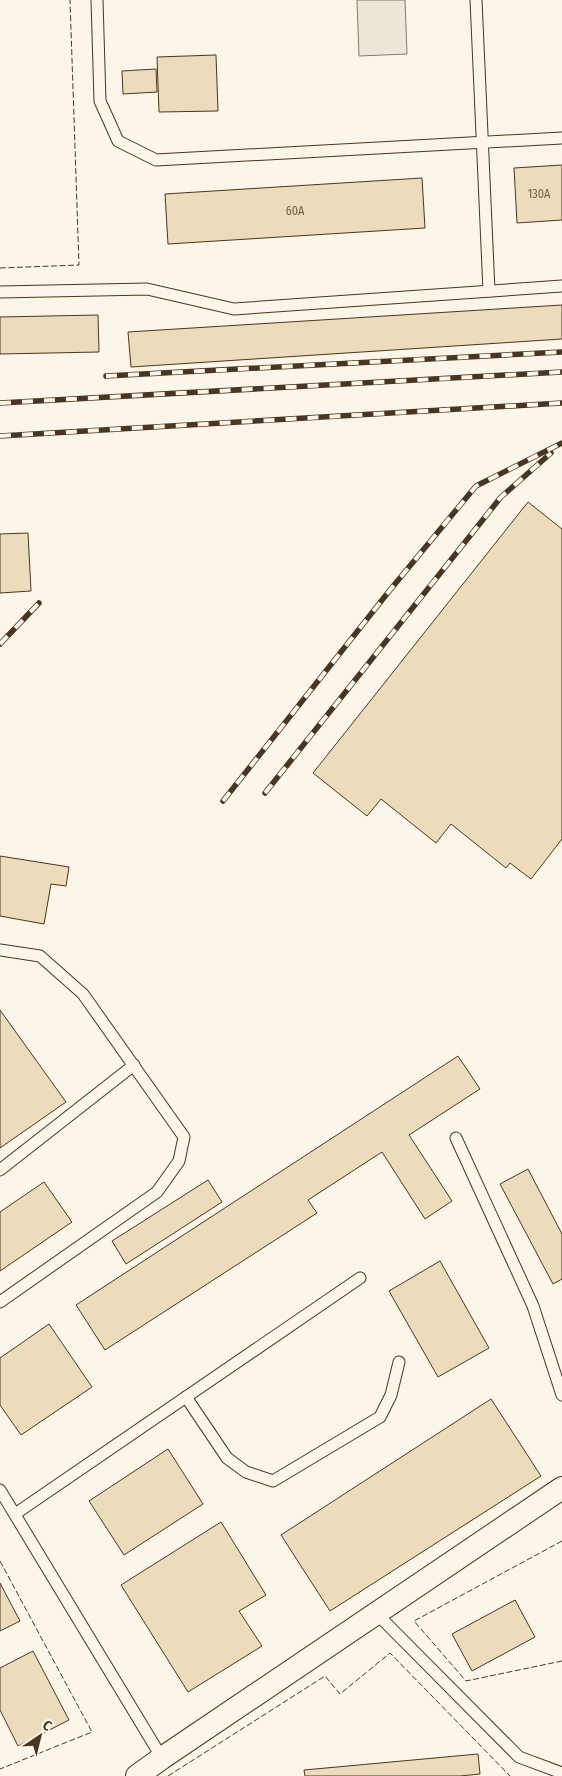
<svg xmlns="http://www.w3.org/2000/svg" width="562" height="1776" font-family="'Fira Sans Condensed',sans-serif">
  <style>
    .green { fill: #ede6d9; stroke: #887966 }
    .building { fill: #ecdcbc; stroke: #4a3520 }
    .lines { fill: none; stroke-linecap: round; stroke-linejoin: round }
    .lane-casing { stroke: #4a3520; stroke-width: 13 }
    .street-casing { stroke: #4a3520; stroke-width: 24 }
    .lane { stroke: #fbf6e9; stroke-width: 11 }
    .street { stroke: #fbf6e9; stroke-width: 22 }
    .rail-casing { stroke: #4a3520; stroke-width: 5.5 }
    .rail { stroke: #fbf6e9; stroke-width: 4; stroke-dasharray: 11; stroke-linecap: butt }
    .fence { stroke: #4a3520; stroke-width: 1; stroke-dasharray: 6 2.5; stroke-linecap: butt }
    .labels { text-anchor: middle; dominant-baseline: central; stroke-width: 4; stroke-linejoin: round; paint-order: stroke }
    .number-label { font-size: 12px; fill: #725f47 }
  </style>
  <rect width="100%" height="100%" fill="#fbf6e9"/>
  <polygon class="green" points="357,0 405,0 407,54 359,56"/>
  <g class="building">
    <polygon points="216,55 218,111 159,112 157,57"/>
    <polygon points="156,69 157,92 123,94 122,71"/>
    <polygon points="562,165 562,220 517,223 514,168"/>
    <polygon points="422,178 425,228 168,244 165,194"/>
    <polygon points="562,305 562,339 131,367 128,332"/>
    <polygon points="98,315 99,352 0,354 0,317"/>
    <polygon points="528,502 562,529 562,839 531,879 510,863 506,868 451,824 436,843 381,799 367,816 313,773"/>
    <polygon points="28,533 31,591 0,593 0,534"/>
    <polygon points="0,856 69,867 66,886 51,884 44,924 0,916"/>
    <polygon points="0,1010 66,1102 0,1148"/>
    <polygon points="458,1056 480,1089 409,1135 452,1201 425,1219 382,1152 308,1200 317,1213 105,1350 76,1305"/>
    <polygon points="528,1169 562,1234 562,1279 553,1284 500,1184"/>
    <polygon points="208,1180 222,1202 126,1264 112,1241"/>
    <polygon points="44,1182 72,1222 0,1271 0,1212"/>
    <polygon points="440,1261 489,1348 438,1377 389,1291"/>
    <polygon points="49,1324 92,1387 21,1435 0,1405 0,1358"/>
    <polygon points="491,1399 541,1476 330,1611 281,1535"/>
    <polygon points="168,1449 203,1504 124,1555 89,1501"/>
    <polygon points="221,1522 266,1595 239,1611 262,1646 188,1692 121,1585"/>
    <polygon points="0,1583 20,1621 0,1631"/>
    <polygon points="515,1600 535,1637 472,1671 452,1634"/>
    <polygon points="33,1651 69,1720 18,1746 0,1710 0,1668"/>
    <polygon points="478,1754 480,1774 460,1776 305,1776 304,1770"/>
  </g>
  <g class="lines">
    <defs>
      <g id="lane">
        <polyline points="97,0 100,101 118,141 156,160 562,138"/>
        <polyline points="476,0 489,291"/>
        <polyline points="0,292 147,289 234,309 562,286"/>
        <polyline points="0,950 40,956 83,994 184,1137 179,1161 157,1192 0,1302"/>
        <polyline points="456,1138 533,1306 562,1395"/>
        <polyline points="0,1170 134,1065"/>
        <polyline points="186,1397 227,1458 246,1472 273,1481 380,1417 391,1395 399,1362"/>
        <polyline points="0,1490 162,1758"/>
        <polyline points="15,1514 360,1278"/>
        <polyline points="376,1613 519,1757 562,1773"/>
      </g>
      <polyline id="street" points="137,1776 162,1758 562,1488"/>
    </defs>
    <use href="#lane" class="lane-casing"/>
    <use href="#street" class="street-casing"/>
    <use href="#lane" class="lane"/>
    <use href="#street" class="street"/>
    <defs>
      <g id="rail">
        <polyline points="106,376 562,352"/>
        <polyline points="0,403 562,372"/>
        <polyline points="0,436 562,403"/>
        <polyline points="0,644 39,603"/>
        <polyline points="265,793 501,497 551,453"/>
        <polyline points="223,801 390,590 476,486 562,443"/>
      </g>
    </defs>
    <use href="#rail" class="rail-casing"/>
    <use href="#rail" class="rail"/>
    <g class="fence">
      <polyline points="0,268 79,265 70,0"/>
      <polyline points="562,1541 414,1621 466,1681 562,1661"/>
      <polyline points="0,1561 92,1732 0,1769"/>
      <polyline points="168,1776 325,1676 340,1694 390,1653 510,1776"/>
    </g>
  </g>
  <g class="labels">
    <g class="number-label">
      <text x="539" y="194">130А</text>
      <text x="295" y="211">60А</text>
    </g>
  </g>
  <g transform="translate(40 1736) rotate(35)" stroke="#fbf6e9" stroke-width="4" paint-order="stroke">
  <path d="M0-4L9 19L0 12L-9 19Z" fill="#4a3520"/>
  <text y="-8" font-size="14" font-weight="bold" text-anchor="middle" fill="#4a3520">С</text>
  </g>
</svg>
